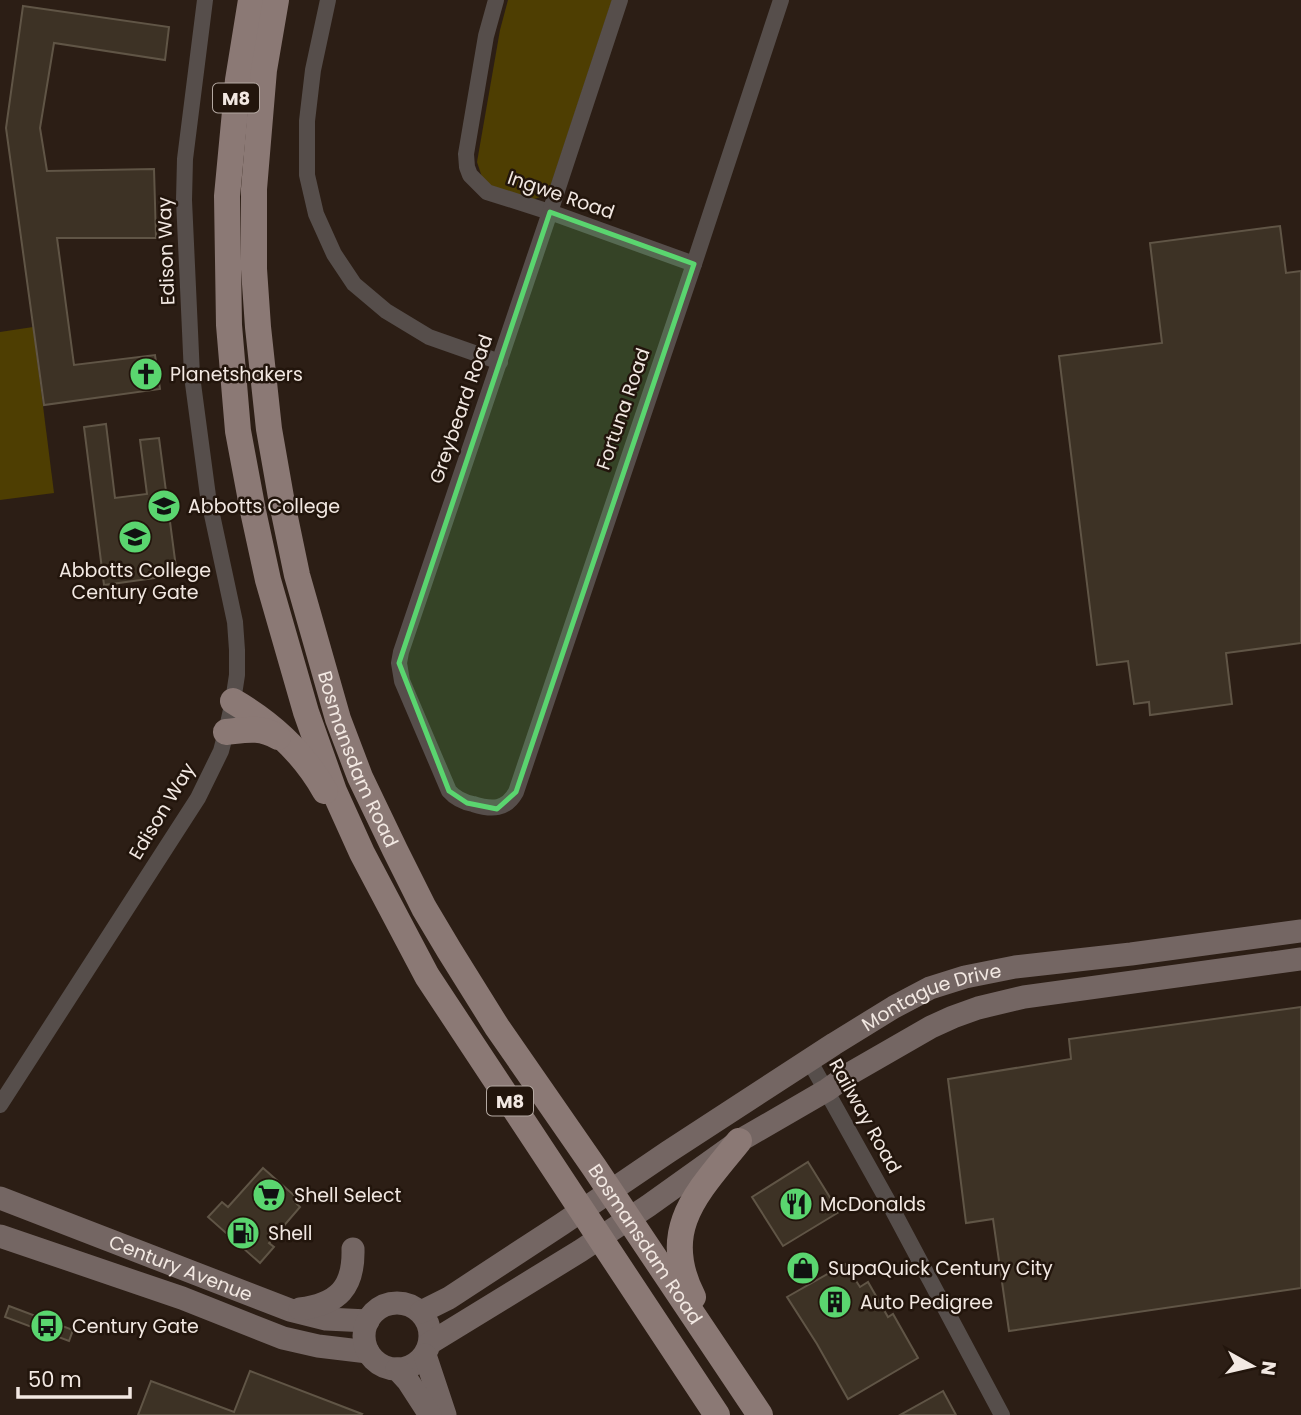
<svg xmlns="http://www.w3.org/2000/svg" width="1301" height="1415" font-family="Poppins,sans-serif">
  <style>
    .green { fill: #4e3e02 }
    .building { fill: #3d3225; stroke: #605546; stroke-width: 2 }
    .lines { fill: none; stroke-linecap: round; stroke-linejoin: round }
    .street { stroke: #564e4b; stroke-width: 16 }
    .secondary { stroke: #746663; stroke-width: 23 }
    .primary { stroke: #8b7975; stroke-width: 26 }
    .marked { fill: #5ad56f; fill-opacity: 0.2; stroke: #5ad56f; stroke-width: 5; stroke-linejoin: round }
    .labels { text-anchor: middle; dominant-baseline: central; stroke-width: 5; stroke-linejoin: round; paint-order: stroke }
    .shield { fill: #22150c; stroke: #b4a9a2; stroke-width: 2 }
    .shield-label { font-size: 18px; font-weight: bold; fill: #f2e8e2 }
    .street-label { font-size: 19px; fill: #f2e8e2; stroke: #22150c }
    .poi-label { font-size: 19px; fill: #f2e8e2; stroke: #22150c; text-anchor: start }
  </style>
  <rect width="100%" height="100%" fill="#2c1e15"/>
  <g class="green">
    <polygon points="508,0 612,0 548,194 532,200 492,188 482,177 477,162 500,30"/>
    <polygon points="33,327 54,493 0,500 0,332"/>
  </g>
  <g class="building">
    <polygon points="23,6 169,27 165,60 54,43 40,128 47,171 154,169 156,238 57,238 74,365 155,355 160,389 44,405 6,128"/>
    <polygon points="1280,226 1286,273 1301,271 1301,643 1226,653 1232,704 1150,715 1149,702 1134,704 1128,661 1097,665 1059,356 1162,343 1150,243"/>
    <polygon points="106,424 115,498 147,494 140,440 159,438 177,575 104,585 84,427"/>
    <polygon points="1301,1007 1301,1288 1009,1331 993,1219 966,1223 948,1079 1071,1059 1069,1039"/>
    <polygon points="808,1162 839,1212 783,1246 752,1197"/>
    <polygon points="263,1168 297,1198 294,1201 300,1207 269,1243 274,1247 260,1263 208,1217 222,1202 228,1207"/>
    <polygon points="845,1264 860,1287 868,1282 888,1317 893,1314 918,1358 848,1399 817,1344 787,1297"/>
    <polygon points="9,1306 73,1330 69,1341 5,1317"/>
    <polygon points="250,1371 362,1414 361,1415 138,1415 151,1381 234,1412"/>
    <polygon points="943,1391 956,1415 900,1415"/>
  </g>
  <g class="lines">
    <g class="street">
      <polyline points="328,0 313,70 307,121 307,175 316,214 334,254 354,284 386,311 429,337 500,362"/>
      <polyline points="496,0 486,36 466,154 467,167 470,175 487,192 550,212 694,264"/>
      <path d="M620,0l-70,212 -149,440 -2,11 3,18 47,110c7,8 14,11 24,13 19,6 33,6 43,-12l178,-528 87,-264"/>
      <polyline points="809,1060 890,1205 1002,1415"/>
      <polyline points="0,1105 198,798 221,751 226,732 233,701 237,675 237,650 235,622 208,496 192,376 190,331 184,200 185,159 205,0"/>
    </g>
    <g class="secondary">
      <path id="s1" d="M0,1198l290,112 36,9 42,2"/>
      <polyline points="0,1236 182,1298 283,1338 318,1346 368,1352"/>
      <circle cx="397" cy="1336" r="33"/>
      <path d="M300,1309c38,-5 54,-21 53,-60"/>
      <path id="s2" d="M421,1312l28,-14 113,-74 106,-72 166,-108 60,-37 36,-19 35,-11 50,-10 116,-13 170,-23"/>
      <polyline points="430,1343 580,1251 648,1206 739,1141 827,1090 851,1073 931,1027 953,1017 978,1008 1024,997 1301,959"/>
      <polyline points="425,1355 445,1415"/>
      <polyline points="397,1369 408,1381 430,1415"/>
    </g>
    <g class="primary">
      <polyline points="251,0 238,80 227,196 229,325 238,431 253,511 268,580 306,712 334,791 362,853 427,976 717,1415"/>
      <path id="s3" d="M276,0l-12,70 -10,119v80l4,58 11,102 13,74 15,72 41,144 22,58 35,73 29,58 25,42 48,77 97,140 166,248"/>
      <path d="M233,701c38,22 70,51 92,90"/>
      <path d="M226,732c19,-2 34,-6 52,5"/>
      <path d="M693,1297c-35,-68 5,-105 46,-156"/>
    </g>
  </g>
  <path class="marked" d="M550,212l144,52 -178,528 -19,17 -30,-6 -18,-12 -50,-128z"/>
  <defs>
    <symbol id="church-disc" viewBox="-11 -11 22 22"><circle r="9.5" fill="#5ad56f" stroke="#22150c"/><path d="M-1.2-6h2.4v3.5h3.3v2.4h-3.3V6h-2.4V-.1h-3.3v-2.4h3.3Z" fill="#111"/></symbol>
    <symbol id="school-disc" viewBox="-11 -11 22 22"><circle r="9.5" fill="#5ad56f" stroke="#22150c"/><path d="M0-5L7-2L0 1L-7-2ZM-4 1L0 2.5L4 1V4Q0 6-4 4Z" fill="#111"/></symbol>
    <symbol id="supermarket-disc" viewBox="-11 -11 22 22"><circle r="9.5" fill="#5ad56f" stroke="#22150c"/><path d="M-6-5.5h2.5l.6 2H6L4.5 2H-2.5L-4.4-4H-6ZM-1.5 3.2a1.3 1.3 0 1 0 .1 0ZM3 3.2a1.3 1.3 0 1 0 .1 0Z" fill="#111"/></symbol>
    <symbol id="restaurant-disc" viewBox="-11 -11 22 22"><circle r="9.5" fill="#5ad56f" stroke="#22150c"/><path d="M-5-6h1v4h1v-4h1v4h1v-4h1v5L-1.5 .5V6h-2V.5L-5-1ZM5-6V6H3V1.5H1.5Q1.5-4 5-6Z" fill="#111"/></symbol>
    <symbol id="fuel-disc" viewBox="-11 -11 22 22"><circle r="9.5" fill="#5ad56f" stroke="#22150c"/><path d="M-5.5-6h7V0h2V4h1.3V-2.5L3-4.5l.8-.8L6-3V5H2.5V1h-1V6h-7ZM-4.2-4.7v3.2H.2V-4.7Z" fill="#111"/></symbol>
    <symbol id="shop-disc" viewBox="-11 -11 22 22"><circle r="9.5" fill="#5ad56f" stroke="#22150c"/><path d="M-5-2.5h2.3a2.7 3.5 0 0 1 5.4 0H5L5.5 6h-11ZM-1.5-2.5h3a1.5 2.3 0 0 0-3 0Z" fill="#111"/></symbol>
    <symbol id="building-disc" viewBox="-11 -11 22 22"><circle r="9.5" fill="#5ad56f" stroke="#22150c"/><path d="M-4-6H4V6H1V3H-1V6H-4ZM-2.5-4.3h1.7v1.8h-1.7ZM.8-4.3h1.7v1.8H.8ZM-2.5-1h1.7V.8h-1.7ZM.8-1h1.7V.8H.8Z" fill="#111"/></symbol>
    <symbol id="bus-disc" viewBox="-11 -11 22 22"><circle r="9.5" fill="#5ad56f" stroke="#22150c"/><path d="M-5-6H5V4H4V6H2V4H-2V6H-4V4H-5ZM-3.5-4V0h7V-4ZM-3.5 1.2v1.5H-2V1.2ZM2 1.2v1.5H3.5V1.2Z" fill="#111"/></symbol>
  </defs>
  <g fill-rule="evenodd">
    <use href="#church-disc" x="127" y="355" width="38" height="38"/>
    <use href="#school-disc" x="145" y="487" width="38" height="38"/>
    <use href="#school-disc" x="116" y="518" width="38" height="38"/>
    <use href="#supermarket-disc" x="250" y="1176" width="38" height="38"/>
    <use href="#restaurant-disc" x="777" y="1185" width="38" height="38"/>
    <use href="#fuel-disc" x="224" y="1214" width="38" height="38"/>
    <use href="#shop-disc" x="784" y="1249" width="38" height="38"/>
    <use href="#building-disc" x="816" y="1283" width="38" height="38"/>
    <use href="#bus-disc" x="28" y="1307" width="38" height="38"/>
  </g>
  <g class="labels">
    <g class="shield">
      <rect x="213" y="83.5" width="46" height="29" rx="5"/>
      <rect x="487" y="1086.5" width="46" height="29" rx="5"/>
    </g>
    <g class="shield-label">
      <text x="236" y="98">M8</text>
      <text x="510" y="1101">M8</text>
    </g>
    <g class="street-label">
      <text transform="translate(561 195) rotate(19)">Ingwe Road</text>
      <text transform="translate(166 251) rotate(-92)">Edison Way</text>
      <text transform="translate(461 409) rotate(-71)">Greybeard Road</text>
      <text transform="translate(623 409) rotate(-71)">Fortuna Road</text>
      <text stroke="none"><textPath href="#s3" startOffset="774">Bosmansdam Road</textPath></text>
      <text transform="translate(162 811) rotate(-59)">Edison Way</text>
      <text stroke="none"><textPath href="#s2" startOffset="602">Montague Drive</textPath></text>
      <text transform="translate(865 1116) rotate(61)">Railway Road</text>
      <text stroke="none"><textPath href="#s3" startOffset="1340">Bosmansdam Road</textPath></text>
      <text stroke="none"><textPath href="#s1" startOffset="194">Century Avenue</textPath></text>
    </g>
    <g class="poi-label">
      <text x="170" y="374">Planetshakers</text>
      <text x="188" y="506">Abbotts College</text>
      <text x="135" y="570" text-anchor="middle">Abbotts College<tspan x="135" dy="22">Century Gate</tspan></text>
      <text x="294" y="1195">Shell Select</text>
      <text x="820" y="1204">McDonalds</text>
      <text x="268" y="1233">Shell</text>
      <text x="828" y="1268">SupaQuick Century City</text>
      <text x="860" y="1302">Auto Pedigree</text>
      <text x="72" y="1326">Century Gate</text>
    </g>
  </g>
  <g transform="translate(1252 1366) rotate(98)" stroke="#22150c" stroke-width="5" paint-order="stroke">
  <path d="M0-5L12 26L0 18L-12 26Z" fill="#f2e8e2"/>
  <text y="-10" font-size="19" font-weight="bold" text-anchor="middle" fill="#f2e8e2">N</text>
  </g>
  <path d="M18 1387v10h112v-10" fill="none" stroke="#f2e8e2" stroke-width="3.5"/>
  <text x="28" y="1387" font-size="21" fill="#f2e8e2" stroke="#22150c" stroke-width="5" paint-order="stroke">50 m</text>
</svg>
